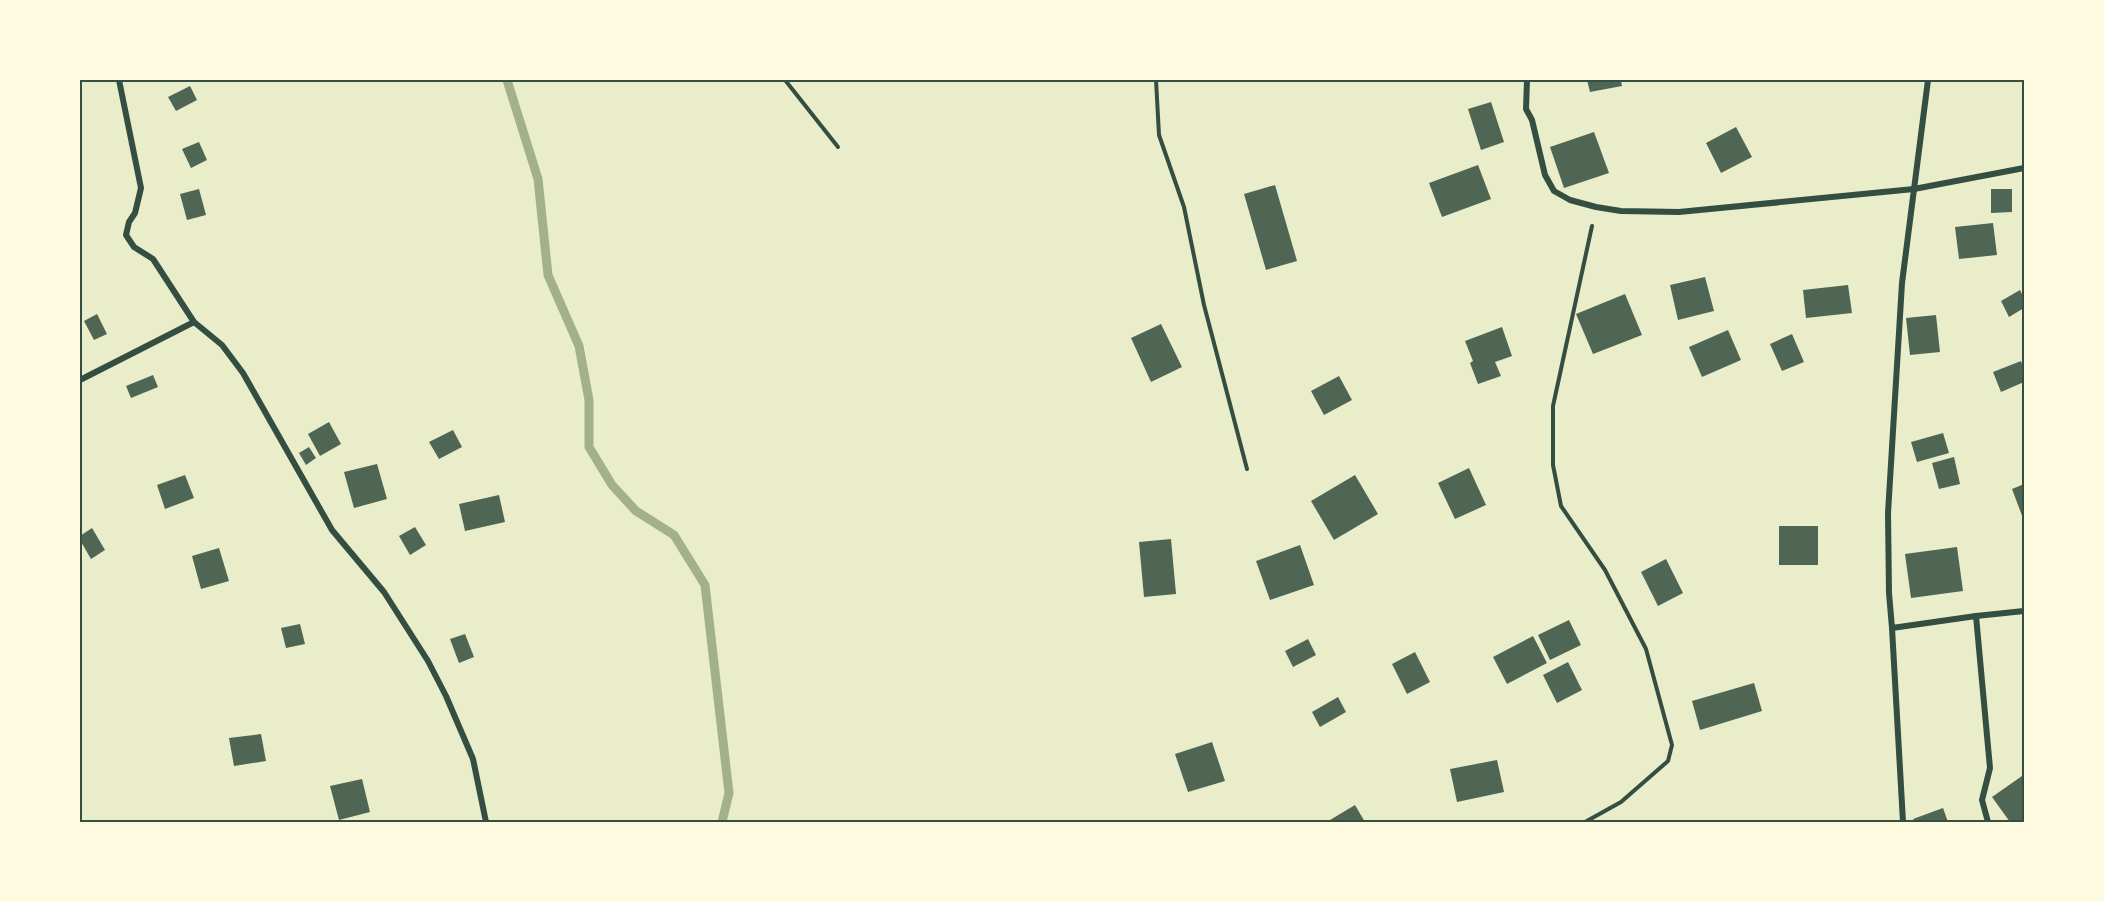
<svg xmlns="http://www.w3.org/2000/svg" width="2104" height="902" font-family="'Source Serif 4',serif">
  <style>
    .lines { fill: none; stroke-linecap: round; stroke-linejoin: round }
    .stream { stroke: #a3b18a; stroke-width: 9 }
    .building { fill: #4f6655 }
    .path { stroke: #344e41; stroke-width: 4 }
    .minor { stroke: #344e41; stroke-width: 6 }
    .neatline { fill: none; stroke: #344e41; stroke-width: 2 }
  </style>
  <rect width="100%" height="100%" fill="#e9edc9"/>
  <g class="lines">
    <polyline class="stream" points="507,80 538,179 548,275 579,346 589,400 589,447 612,485 636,511 674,535 705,585 729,793 722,822"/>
  </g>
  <g class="building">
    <polygon points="1587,80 1621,80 1622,86 1590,92"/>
    <polygon points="190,86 197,100 176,111 168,97"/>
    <polygon points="1491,102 1504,142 1481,150 1468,109"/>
    <polygon points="1736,127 1752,157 1721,173 1706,143"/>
    <polygon points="1594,132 1609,173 1564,188 1550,147"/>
    <polygon points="199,142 207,160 191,168 182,149"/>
    <polygon points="1478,165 1491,199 1442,217 1429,183"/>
    <polygon points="1275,185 1297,261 1266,270 1244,194"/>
    <polygon points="199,189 206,215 187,220 180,194"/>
    <polygon points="1991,189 2012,189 2012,212 1991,213"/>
    <polygon points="1993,223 1997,255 1959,259 1955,227"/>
    <polygon points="1705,277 1714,311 1678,320 1670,285"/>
    <polygon points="1848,285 1852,313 1806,318 1803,290"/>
    <polygon points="2020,290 2024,298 2024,308 2009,317 2001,301"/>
    <polygon points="1625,294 1642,335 1593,354 1576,314"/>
    <polygon points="97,314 107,334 94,340 84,321"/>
    <polygon points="1936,315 1940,352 1910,355 1906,318"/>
    <polygon points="1161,324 1182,367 1151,382 1131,338"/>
    <polygon points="1502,327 1512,356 1495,362 1501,376 1478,384 1470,363 1473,361 1465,341"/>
    <polygon points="1728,330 1741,360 1702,377 1689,347"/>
    <polygon points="1792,334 1804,362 1782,371 1770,344"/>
    <polygon points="2021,361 2024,370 2024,382 2001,392 1993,372"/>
    <polygon points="153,375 158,387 131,398 126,386"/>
    <polygon points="1339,376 1352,400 1324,415 1311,391"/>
    <polygon points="329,422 341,444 320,456 308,434"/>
    <polygon points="453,430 462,447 439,459 429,442"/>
    <polygon points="1943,433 1949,453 1917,462 1911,442"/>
    <polygon points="309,447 316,458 306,465 299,453"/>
    <polygon points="1954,457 1960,484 1939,489 1932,463"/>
    <polygon points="377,464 387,499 354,508 344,472"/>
    <polygon points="1469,468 1486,505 1455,519 1438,483"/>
    <polygon points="185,475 194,498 165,509 157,485"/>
    <polygon points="1355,475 1378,514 1334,540 1311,501"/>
    <polygon points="2024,484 2024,521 2012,489"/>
    <polygon points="499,495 505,522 465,531 459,504"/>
    <rect x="1779" y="526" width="39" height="39"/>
    <polygon points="415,527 426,545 410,555 399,536"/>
    <polygon points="92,528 105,550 91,559 80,540 80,536"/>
    <polygon points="1171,539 1176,594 1144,597 1139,542"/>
    <polygon points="1300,545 1314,585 1270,600 1256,561"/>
    <polygon points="1957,547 1963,591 1911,598 1905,554"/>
    <polygon points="219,548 229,581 201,589 192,556"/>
    <polygon points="1666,559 1683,593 1658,606 1641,572"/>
    <polygon points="1569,620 1581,645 1550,660 1538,635"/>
    <polygon points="300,624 305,644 286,648 281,628"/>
    <polygon points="465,634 474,657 459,663 450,639"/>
    <polygon points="1533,636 1547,663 1507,684 1493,657"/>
    <polygon points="1308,639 1316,655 1293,667 1285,651"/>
    <polygon points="1415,652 1430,682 1407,694 1392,664"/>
    <polygon points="1568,662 1582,690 1557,703 1543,675"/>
    <polygon points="1754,683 1762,711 1700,730 1692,701"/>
    <polygon points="1338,697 1346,712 1320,727 1312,712"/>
    <polygon points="261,734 266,761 234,766 229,738"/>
    <polygon points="1212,742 1225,781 1188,792 1175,754"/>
    <polygon points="1497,760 1504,792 1457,802 1450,769"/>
    <polygon points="2022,776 2024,779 2024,821 2010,822 1992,797"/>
    <polygon points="362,779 370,812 339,820 330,786"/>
    <polygon points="1355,805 1365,822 1331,822 1330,820"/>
    <polygon points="1943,808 1948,822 1915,822 1913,819"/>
  </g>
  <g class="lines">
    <g class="path">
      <polyline points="785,80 838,147"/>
      <polyline points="1156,80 1159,135 1184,207 1204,305 1247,469"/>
      <polyline points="1585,822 1621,802 1660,768 1668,761 1672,745 1646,649 1605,570 1561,506 1553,465 1553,406 1592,226"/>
    </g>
    <g class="minor">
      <polyline points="119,80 141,188 135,213 129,222 126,235 134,247 153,259 194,322 222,345 243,373 332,530 384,592 428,661 446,696 473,759 486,822"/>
      <polyline points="1527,80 1526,109 1532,120 1545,175 1554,191 1570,200 1596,207 1621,211 1679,212 1914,189 2024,168"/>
      <polyline points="1928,80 1902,283 1888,513 1889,593 1892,628 1976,616 2024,611"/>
      <polyline points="80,380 194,322"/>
      <polyline points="1976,616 1990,768 1982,800 1988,822"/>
      <polyline points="1892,628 1903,822"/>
    </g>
  </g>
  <rect width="2104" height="902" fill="none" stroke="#fefae0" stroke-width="162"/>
  <rect x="81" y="81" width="1942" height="740" class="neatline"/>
</svg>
